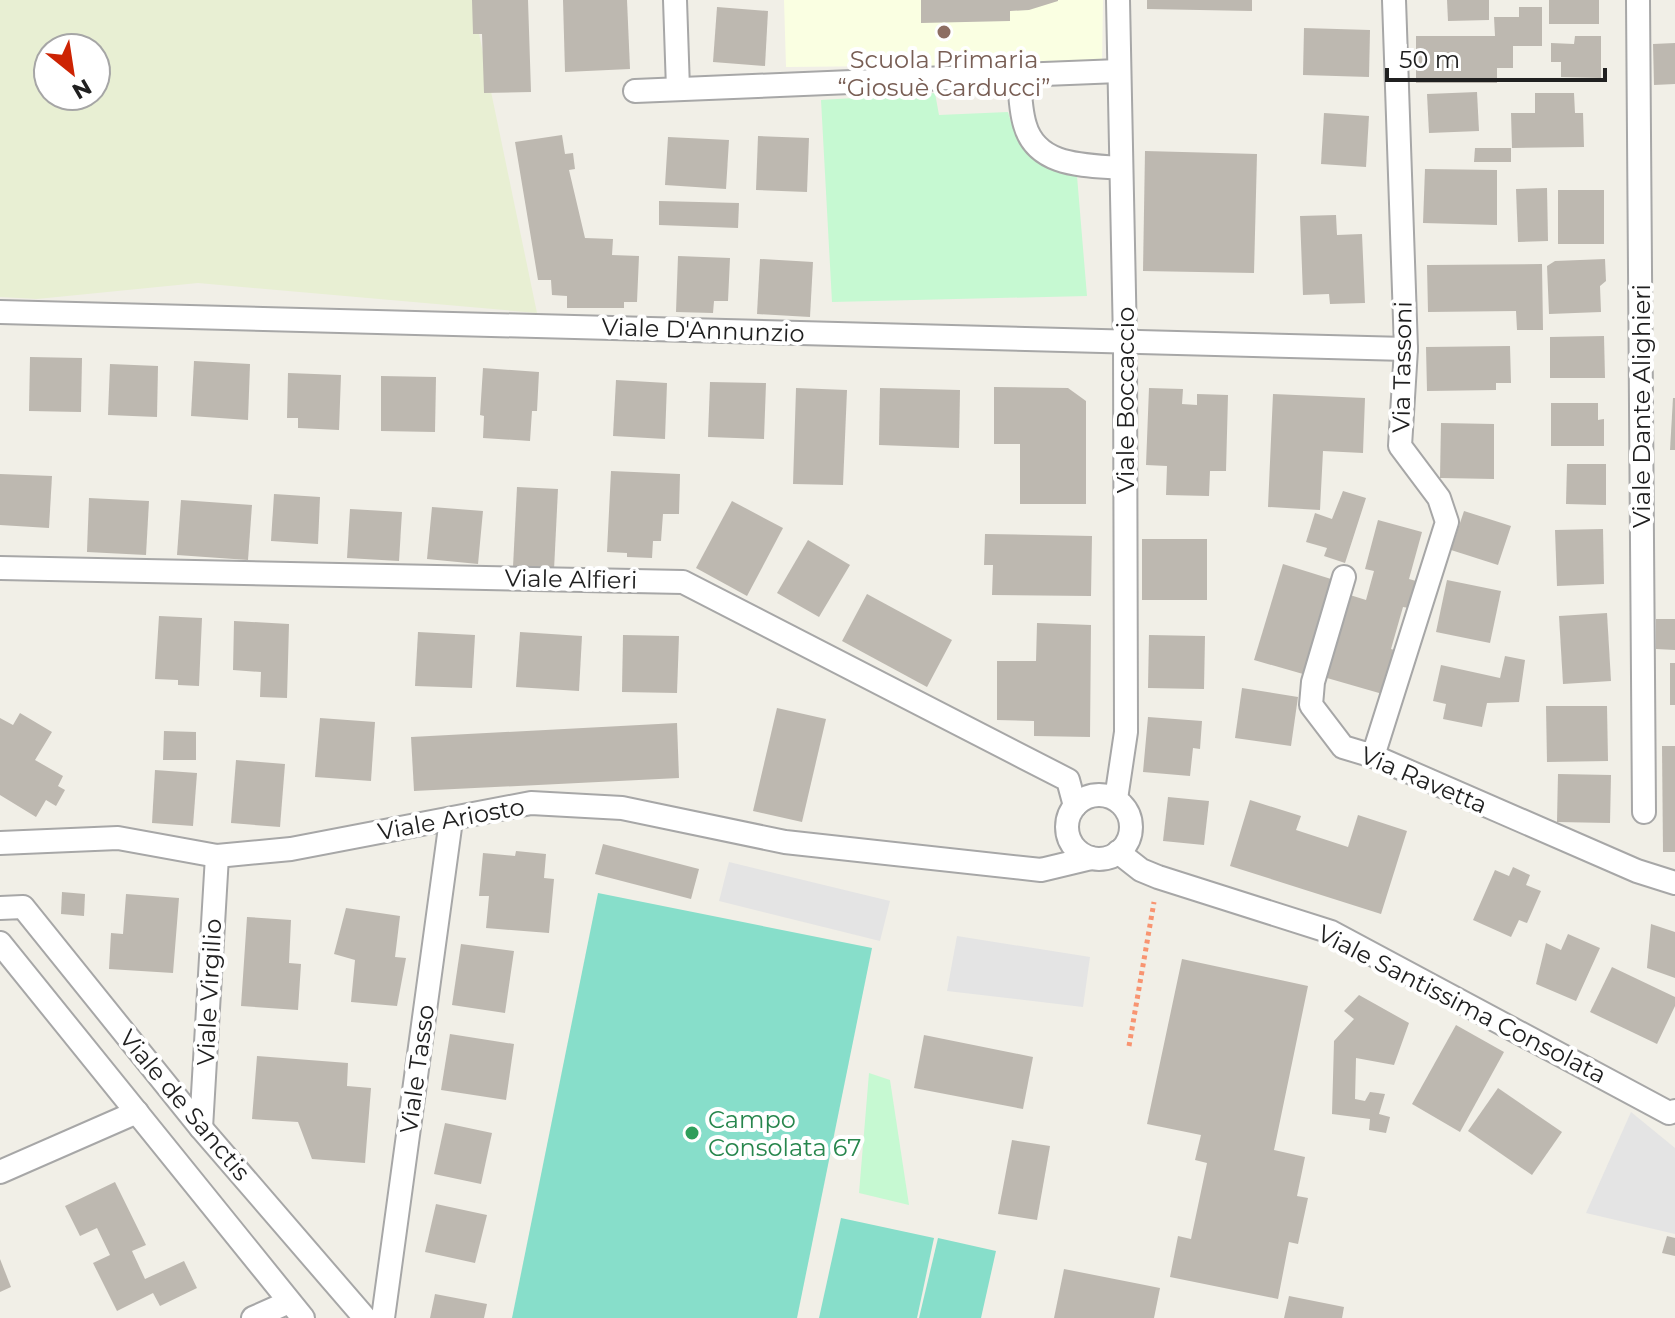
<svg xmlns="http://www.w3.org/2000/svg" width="1675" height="1318" font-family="Montserrat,sans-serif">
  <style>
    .education { fill: #faffe2 }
    .farmland { fill: #e8efd3; fill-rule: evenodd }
    .park { fill: #c6f9d2 }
    .pitch { fill: #87deca }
    .parking { fill: #e4e4e4 }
    .building { fill: #bdb8b0 }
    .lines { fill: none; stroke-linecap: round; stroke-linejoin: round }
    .street-casing { stroke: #a7a7a7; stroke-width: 26 }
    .path { stroke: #f89471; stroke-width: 5; stroke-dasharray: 4 4; stroke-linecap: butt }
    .street { stroke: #fff; stroke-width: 22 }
    .education-dot { fill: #8d6e63; stroke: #fff; stroke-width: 3 }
    .leisure-dot { fill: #2e9e5b; stroke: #fff; stroke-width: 3 }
    .labels { text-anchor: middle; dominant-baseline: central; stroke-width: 8; stroke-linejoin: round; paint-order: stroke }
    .education-label { font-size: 24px; fill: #785e54; stroke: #fff }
    .street-label { font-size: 24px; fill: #202020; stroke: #fff }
    .leisure-label { font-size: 24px; fill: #27864d; stroke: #fff; text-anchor: start }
  </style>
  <rect width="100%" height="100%" fill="#f1efe7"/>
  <polygon class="education" points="784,0 1103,0 1102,64 786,67"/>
  <path class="farmland" d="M0,0h472l65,313 -339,-30 -161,16 -37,-2zM48,48h48v48h-48z"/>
  <g class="park">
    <path d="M935,93l4,22 69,-3c13,45 24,52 69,64l10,120 -255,6 -11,-202z"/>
    <polygon points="869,1073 890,1080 909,1205 859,1193"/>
  </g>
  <g class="pitch">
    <polygon points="598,893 872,948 797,1318 512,1318"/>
    <polygon points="841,1218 934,1238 917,1318 819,1318"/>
    <polygon points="938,1238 996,1251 981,1318 919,1318"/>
  </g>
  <g class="parking">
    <polygon points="729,862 890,901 880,941 719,901"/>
    <polygon points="957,936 1090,957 1083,1007 947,991"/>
    <polygon points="1631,1112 1675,1148 1675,1234 1586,1213"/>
  </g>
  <g class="building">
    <polygon points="472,0 528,0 531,92 484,93 482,34 473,34"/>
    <polygon points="563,0 627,0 630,69 565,72"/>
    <polygon points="921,0 1058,0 1058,1 1029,10 1010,11 1010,21 921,23"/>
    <polygon points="1147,0 1252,0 1252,11 1147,9"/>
    <polygon points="1447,0 1489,0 1489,20 1448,21"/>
    <rect x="1549" y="0" width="50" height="24"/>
    <polygon points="717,7 768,11 765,66 713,62"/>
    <polygon points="1519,7 1542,7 1542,46 1513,46 1513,68 1497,68 1497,83 1416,83 1416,36 1495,36 1494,17 1519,17"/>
    <polygon points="1304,28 1370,30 1369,77 1303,75"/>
    <polygon points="1575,36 1601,36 1601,78 1561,77 1561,62 1551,62 1551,43 1574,44"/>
    <polygon points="1675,43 1675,84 1654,85 1653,44"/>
    <polygon points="1477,92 1479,131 1429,133 1427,94"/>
    <polygon points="1535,93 1574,93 1575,113 1583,113 1584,147 1512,148 1511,113 1535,113"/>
    <polygon points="1324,113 1369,116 1366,167 1321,164"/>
    <polygon points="562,135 565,154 573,153 575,169 569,170 585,238 613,239 612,255 639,256 637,302 624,302 624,308 567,308 567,296 552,295 551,280 538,280 515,142"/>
    <polygon points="758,136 809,138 807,192 756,190"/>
    <polygon points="668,137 729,140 726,189 665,185"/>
    <polygon points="1475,148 1511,148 1511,162 1474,162"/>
    <polygon points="1145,151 1257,154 1254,273 1143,271"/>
    <polygon points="1425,169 1497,170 1497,225 1423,223"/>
    <polygon points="1547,188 1548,241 1518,242 1516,189"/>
    <rect x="1558" y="190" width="46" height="54"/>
    <polygon points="659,201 739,203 738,228 659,225"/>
    <polygon points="1336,215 1337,235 1362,234 1365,303 1330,304 1329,294 1303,295 1300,216"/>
    <polygon points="678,256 730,258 728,301 714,301 713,313 676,312"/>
    <polygon points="760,259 813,262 810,317 757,314"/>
    <polygon points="1605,259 1606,281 1600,286 1601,312 1549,314 1547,266 1555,261"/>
    <polygon points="1542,264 1543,330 1517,330 1516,311 1428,312 1427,265"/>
    <polygon points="1604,336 1605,378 1550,378 1550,337"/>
    <polygon points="1510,346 1511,383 1496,383 1496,390 1427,391 1426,347"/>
    <polygon points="30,357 82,358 81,412 29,411"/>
    <polygon points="194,361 250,364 248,420 191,416"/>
    <polygon points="110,364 158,366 157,417 108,415"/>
    <polygon points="483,368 539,372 537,411 532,411 530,441 483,438 484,416 480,415"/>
    <polygon points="288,373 341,375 339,430 298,428 298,418 287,418"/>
    <polygon points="381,376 436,377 435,432 381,431"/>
    <polygon points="616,380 667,383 665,439 613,436"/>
    <polygon points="710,382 766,383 764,439 708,437"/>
    <polygon points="994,387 1068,388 1086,401 1086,504 1020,504 1020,444 994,444"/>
    <polygon points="796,388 847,390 843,485 793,484"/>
    <polygon points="880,388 960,390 959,448 879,445"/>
    <polygon points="1149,388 1183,389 1182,404 1197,405 1197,394 1228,395 1226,471 1210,471 1209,496 1166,495 1167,466 1146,465"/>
    <polygon points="1273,394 1365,398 1363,453 1323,451 1320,510 1268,507"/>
    <polygon points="1673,398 1675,398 1675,450 1670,450"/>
    <polygon points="1551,403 1598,403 1598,420 1604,419 1604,446 1551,446"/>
    <polygon points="1441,423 1494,424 1494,479 1440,478"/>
    <polygon points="1567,464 1606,464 1606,505 1566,504"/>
    <polygon points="611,471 680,474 679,514 663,514 661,541 653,541 652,558 627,557 627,553 607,552"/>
    <polygon points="0,474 52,476 49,528 0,525"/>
    <polygon points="517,487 558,489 554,570 513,567"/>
    <polygon points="1343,491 1366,498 1345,563 1324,556 1327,548 1306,542 1315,513 1332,519"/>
    <polygon points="274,494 320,497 318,544 271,541"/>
    <polygon points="89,498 149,501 146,555 87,552"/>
    <polygon points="181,500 252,505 248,560 177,555"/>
    <polygon points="732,501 783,528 747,596 696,568"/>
    <polygon points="432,507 483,511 478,564 427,559"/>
    <polygon points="350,509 402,512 399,561 347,558"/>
    <polygon points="1464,511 1511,526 1498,565 1451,550"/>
    <polygon points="1378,520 1422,532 1409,579 1416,581 1409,608 1403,607 1391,649 1398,651 1386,695 1327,678 1350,595 1366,600 1374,571 1365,569"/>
    <polygon points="1603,529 1604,584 1557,586 1555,530"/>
    <polygon points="985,534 1092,536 1091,596 992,595 993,565 984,565"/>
    <rect x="1142" y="539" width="65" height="61"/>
    <polygon points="808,540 850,565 819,617 777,593"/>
    <polygon points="1283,564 1331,579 1303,674 1254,660"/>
    <polygon points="1447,580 1501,591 1490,643 1436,632"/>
    <polygon points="867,594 952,640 927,687 842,641"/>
    <polygon points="1607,613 1611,681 1563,684 1559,616"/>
    <polygon points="159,616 202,618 199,686 178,685 178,680 155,679"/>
    <polygon points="1656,619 1675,619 1675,650 1656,649"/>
    <polygon points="234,621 289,624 287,698 260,697 261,672 233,670"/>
    <polygon points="1037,623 1091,625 1090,737 1034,736 1034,721 997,720 997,661 1036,661"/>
    <polygon points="418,632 475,635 472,688 415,686"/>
    <polygon points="520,632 582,636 579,691 516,687"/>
    <polygon points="623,635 679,636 677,693 622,692"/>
    <polygon points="1149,635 1205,636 1204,689 1148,688"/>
    <polygon points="1505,656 1525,660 1519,702 1487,703 1482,727 1443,719 1446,704 1433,701 1441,665 1500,678"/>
    <rect x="1670" y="663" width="5" height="42"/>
    <polygon points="1242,688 1298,697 1291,746 1235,738"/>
    <polygon points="1546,706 1607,706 1608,761 1547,762"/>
    <polygon points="777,708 826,719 802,822 753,811"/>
    <polygon points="20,713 52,732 35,760 63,776 58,786 65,790 56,806 46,800 36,817 0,795 0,718 13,725"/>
    <polygon points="1148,717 1202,721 1200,749 1193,748 1190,776 1143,772"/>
    <polygon points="320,718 375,722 371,781 315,777"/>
    <polygon points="677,723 679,778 414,791 411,737"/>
    <polygon points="164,731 196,732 196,760 163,760"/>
    <polygon points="1662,746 1675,746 1675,852 1663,852"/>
    <polygon points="236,760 285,764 280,827 231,823"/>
    <polygon points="155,770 197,773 193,826 152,823"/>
    <polygon points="1558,774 1611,775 1610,823 1557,822"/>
    <polygon points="1168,797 1209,801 1204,845 1163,841"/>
    <polygon points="1250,800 1301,816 1296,830 1348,847 1358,815 1407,831 1381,914 1230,866"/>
    <polygon points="603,844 699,869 691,899 595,874"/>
    <polygon points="516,851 546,854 544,878 554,879 549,933 486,928 489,896 479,896 483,853 515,856"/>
    <polygon points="1513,867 1530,875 1526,885 1541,891 1527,923 1519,920 1511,937 1473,920 1495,870 1509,876"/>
    <polygon points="62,892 85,894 84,916 61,914"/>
    <polygon points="126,894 179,898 173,973 109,969 111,933 123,934"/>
    <polygon points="346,908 400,916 395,957 406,958 397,1006 351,1002 355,960 334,954"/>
    <polygon points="247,917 291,920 289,963 301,964 298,1010 241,1006"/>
    <polygon points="1651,924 1675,932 1675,978 1647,968"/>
    <polygon points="1568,934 1600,948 1576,1001 1536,984 1546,943 1561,950"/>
    <polygon points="461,944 514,951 505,1013 452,1005"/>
    <polygon points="1182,959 1308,986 1274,1150 1305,1157 1297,1196 1308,1198 1298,1244 1289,1242 1278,1299 1170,1277 1178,1236 1191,1239 1207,1163 1195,1160 1201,1135 1147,1124"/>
    <polygon points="1612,967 1675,997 1675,1006 1657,1044 1590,1012"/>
    <polygon points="1359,995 1409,1023 1394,1065 1356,1058 1355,1099 1365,1101 1370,1092 1385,1094 1379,1114 1390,1117 1386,1133 1369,1130 1370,1119 1332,1114 1334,1041 1354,1019 1344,1011"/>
    <polygon points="1456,1025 1504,1052 1460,1132 1412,1104"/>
    <polygon points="450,1034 514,1044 506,1100 441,1090"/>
    <polygon points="924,1035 1033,1057 1023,1109 914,1088"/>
    <polygon points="257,1056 348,1063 347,1086 371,1088 365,1163 312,1159 298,1122 252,1119"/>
    <polygon points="1498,1088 1562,1132 1532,1175 1468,1131"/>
    <polygon points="445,1123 492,1133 481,1184 434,1174"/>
    <polygon points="1012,1140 1050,1146 1037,1220 998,1214"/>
    <polygon points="115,1182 146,1245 132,1251 145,1279 184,1261 197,1288 160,1306 153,1293 117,1311 93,1263 110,1255 97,1228 80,1236 65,1206"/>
    <polygon points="436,1204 487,1215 475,1263 425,1252"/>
    <polygon points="1667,1236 1675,1238 1675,1256 1662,1253"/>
    <polygon points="0,1259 11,1287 0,1292"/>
    <polygon points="1064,1269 1160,1288 1154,1318 1054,1318"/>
    <polygon points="435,1294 487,1304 484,1318 430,1318"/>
    <polygon points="1289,1296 1344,1307 1342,1318 1284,1318"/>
  </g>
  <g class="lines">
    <defs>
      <g id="street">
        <polyline points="675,0 678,89"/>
        <polyline points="1638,0 1644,812"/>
        <path d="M1119,71l-100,4c1,16 1,34 6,50 12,42 60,40 96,43"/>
        <polyline points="635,91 1019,75"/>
        <polyline points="0,312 1406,349"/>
        <polyline points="0,568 683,582 1068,780 1075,806"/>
        <polyline points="1344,577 1313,682 1311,705 1343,747 1373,756 1637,871 1675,883"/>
        <polyline points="1373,756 1447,522 1439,498 1400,446 1406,349 1394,0"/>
        <circle cx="1099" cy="827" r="32"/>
        <polyline points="1116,799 1126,732 1125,342 1118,0"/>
        <polyline points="0,843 118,838 217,856 291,849 531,803 622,808 785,842 1041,870 1091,858"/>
        <polyline points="1118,852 1141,870 1158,877 1331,932 1669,1113 1675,1111"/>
        <polyline points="0,908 23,907 201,1128 365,1318"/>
        <polyline points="0,943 303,1318"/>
        <polyline points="201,1128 217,856"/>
        <polyline points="0,1172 137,1112"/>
        <polyline points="253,1318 289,1302"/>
        <polyline points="383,1318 451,820"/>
      </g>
    </defs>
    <use href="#street" class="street-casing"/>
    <polyline class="path" points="1129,1046 1154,902"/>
    <use href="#street" class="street"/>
  </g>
  <circle class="education-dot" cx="944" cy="32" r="8"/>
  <circle class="leisure-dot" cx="692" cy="1133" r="8"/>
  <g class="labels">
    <g class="education-label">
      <text x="944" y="59">Scuola Primaria<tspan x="944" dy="28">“Giosuè Carducci”</tspan></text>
    </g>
    <g class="street-label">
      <text transform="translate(703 330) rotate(2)">Viale D'Annunzio</text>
      <text transform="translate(1402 367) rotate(-89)">Via Tassoni</text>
      <text transform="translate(1125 400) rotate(-90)">Viale Boccaccio</text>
      <text transform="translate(1641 406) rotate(-90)">Viale Dante Alighieri</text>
      <text transform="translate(571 579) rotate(1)">Viale Alfieri</text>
      <text transform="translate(1424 780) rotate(23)">Via Ravetta</text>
      <text transform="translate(451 819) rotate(-10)">Viale Ariosto</text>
      <text transform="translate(209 992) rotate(-87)">Viale Virgilio</text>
      <text transform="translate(1462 1004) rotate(27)">Viale Santissima Consolata</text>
      <text transform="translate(417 1069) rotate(-82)">Viale Tasso</text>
      <text transform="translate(185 1105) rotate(50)">Viale de Sanctis</text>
    </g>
    <g class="leisure-label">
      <text x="708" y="1119">Campo<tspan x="708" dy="28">Consolata 67</tspan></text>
    </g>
  </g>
  <g transform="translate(72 72) rotate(150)"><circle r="38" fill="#ffffff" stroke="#a6a6a6" stroke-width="2"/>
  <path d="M0-6L14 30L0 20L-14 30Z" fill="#cd2303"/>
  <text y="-12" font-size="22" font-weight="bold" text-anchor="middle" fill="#202020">N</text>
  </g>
  <path d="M1387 68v12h218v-12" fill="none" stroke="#202020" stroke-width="4"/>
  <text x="1399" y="68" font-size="24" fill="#202020" stroke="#ffffff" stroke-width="6" paint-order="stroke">50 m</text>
</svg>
